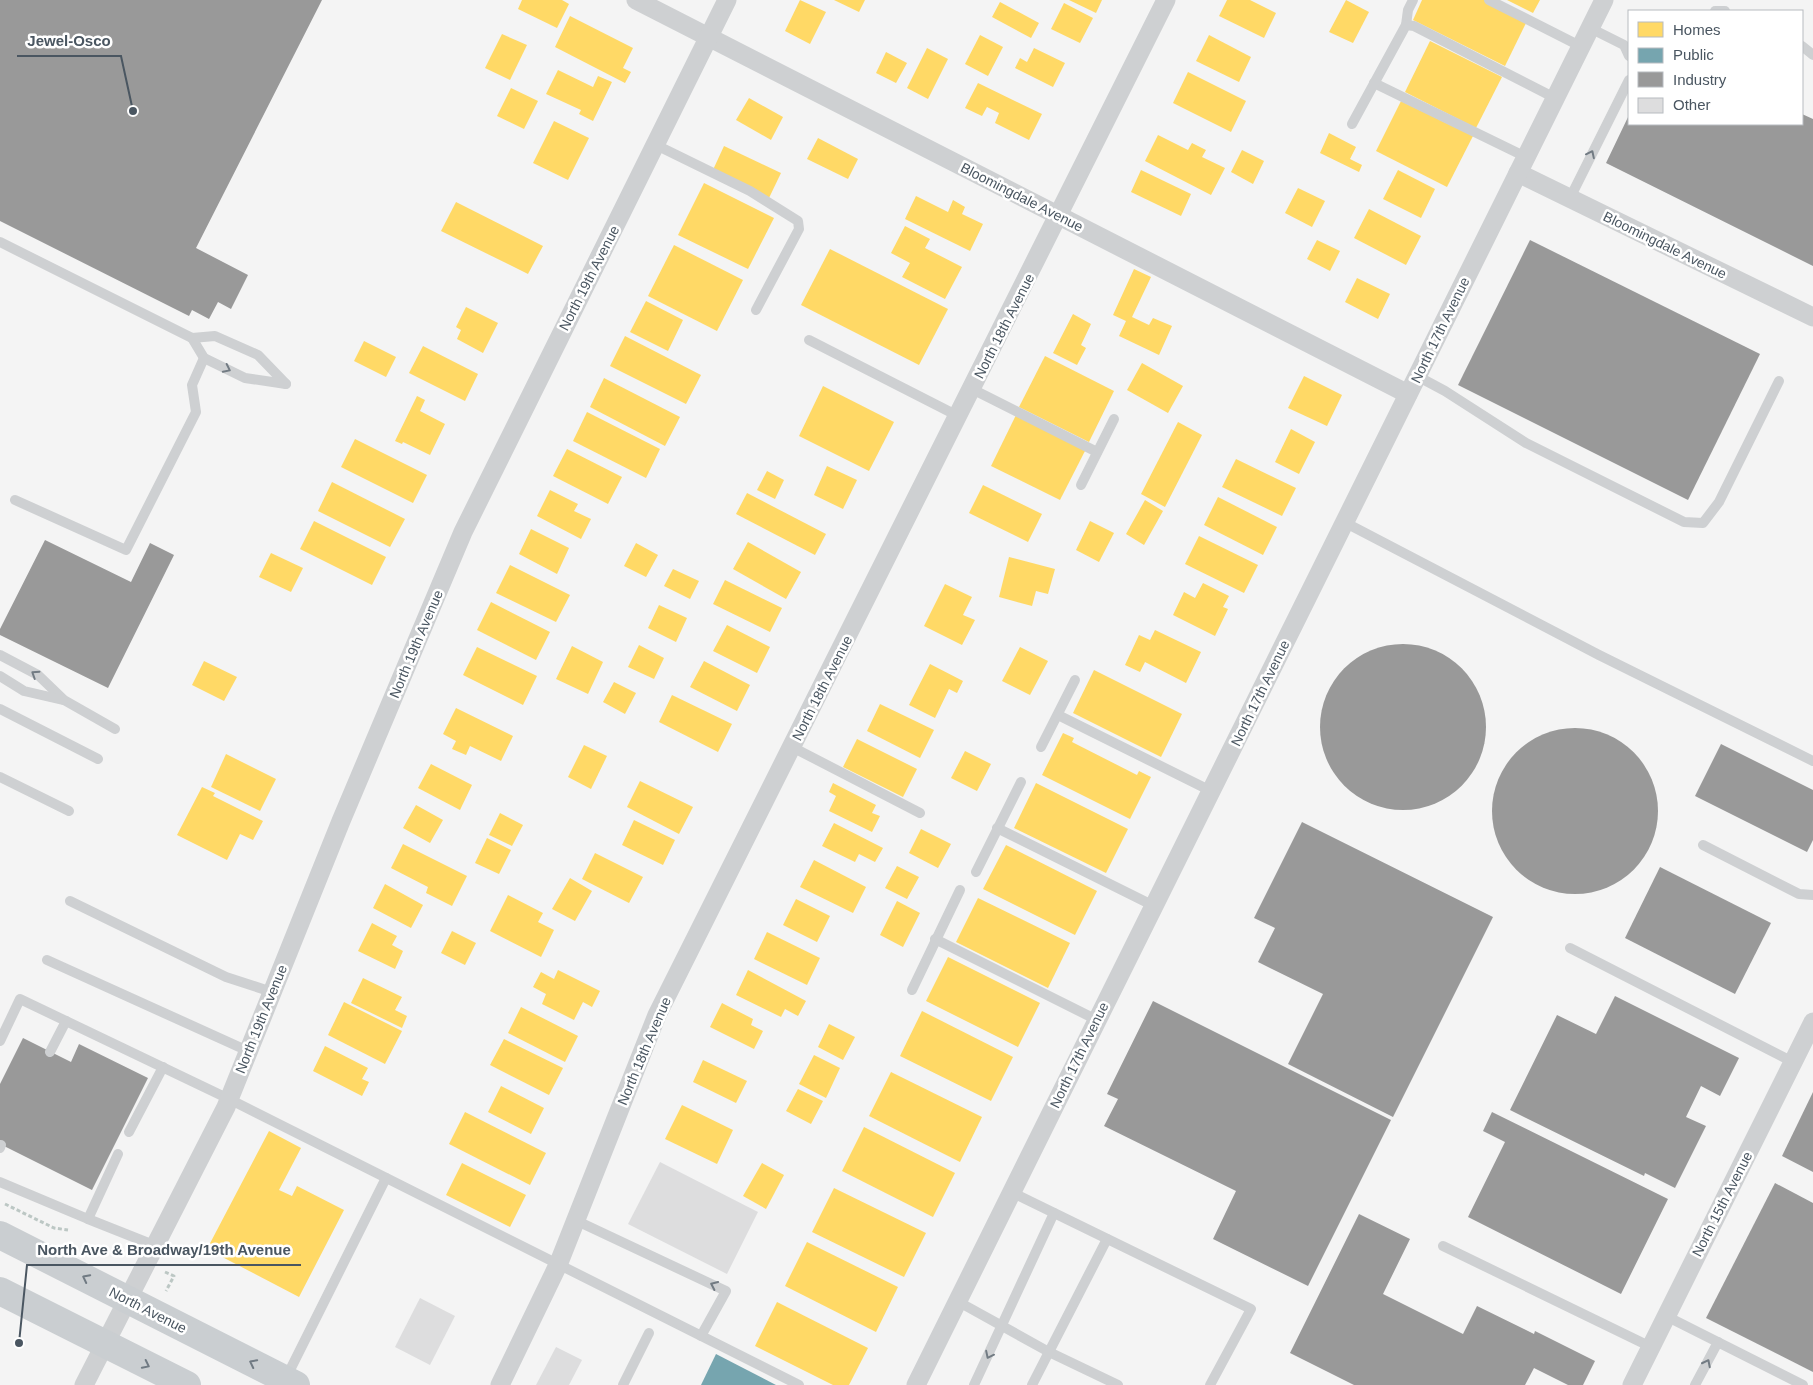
<svg xmlns="http://www.w3.org/2000/svg" width="1813" height="1385" font-family="Arial,sans-serif">
  <style>
    .homes { fill: #ffd966 }
    .public { fill: #76a5af }
    .industry { fill: #999 }
    .building { fill: #ddddde }
    .lines { fill: none; stroke-linecap: round; stroke-linejoin: round }
    .path { stroke: #bcc7c4; stroke-width: 3; stroke-dasharray: 4 2.5; stroke-linecap: butt }
    .lane { stroke: #ced0d2; stroke-width: 10 }
    .street { stroke: #ced0d2; stroke-width: 19 }
    .primary { stroke: #caced1; stroke-width: 28 }
    .oneway { stroke: #727b83 }
    .oneway2 { stroke: #707a83 }
    .labels { text-anchor: middle; dominant-baseline: central; stroke-width: 5; stroke-linejoin: round; paint-order: stroke }
    .street-label { font-size: 14px; fill: #4a5661; stroke: #fff }
    .leader { fill: none; stroke: #4a5661; stroke-width: 2 }
    .callout-dot { fill: #4a5661; stroke: #fff; stroke-width: 2 }
    .callout-label { font-size: 15px; text-anchor: middle; font-weight: bold; fill: #4a5661; stroke: #fff; stroke-width: 5; stroke-linejoin: round; paint-order: stroke }
  </style>
  <rect width="100%" height="100%" fill="#f4f4f4"/>
  <g class="homes">
    <polygon points="522,0 562,0 569,4 557,28 518,9"/>
    <polygon points="800,0 826,12 810,44 785,31"/>
    <polygon points="834,0 865,0 859,12"/>
    <polygon points="1069,0 1102,0 1096,13"/>
    <polygon points="1227,0 1250,0 1276,13 1264,38 1219,16"/>
    <polygon points="1346,0 1369,12 1353,43 1329,32"/>
    <polygon points="1422,0 1485,0 1527,21 1505,66 1413,20"/>
    <polygon points="1507,0 1540,0 1533,13"/>
    <polygon points="1000,2 1039,23 1031,38 992,17"/>
    <polygon points="1064,3 1093,18 1080,43 1051,29"/>
    <polygon points="570,16 633,48 623,68 631,72 625,83 555,47"/>
    <polygon points="502,34 527,45 510,80 485,68"/>
    <polygon points="980,35 1003,47 988,76 965,64"/>
    <polygon points="1209,35 1251,57 1239,82 1196,61"/>
    <polygon points="1430,41 1502,77 1476,128 1405,92"/>
    <polygon points="927,48 948,59 928,99 907,88"/>
    <polygon points="1034,48 1065,63 1053,87 1015,68 1020,58 1027,62"/>
    <polygon points="886,52 907,63 896,83 876,73"/>
    <polygon points="558,70 593,87 598,76 612,82 593,121 579,114 581,110 546,94"/>
    <polygon points="1188,72 1246,101 1231,132 1173,103"/>
    <polygon points="978,83 1042,114 1029,140 995,123 999,113 987,107 982,116 965,108"/>
    <polygon points="511,88 538,101 524,129 497,116"/>
    <polygon points="749,98 783,117 771,140 736,120"/>
    <polygon points="1401,101 1473,136 1447,187 1376,151"/>
    <polygon points="554,121 589,138 568,180 533,163"/>
    <polygon points="1329,133 1356,147 1350,159 1362,165 1359,172 1320,153"/>
    <polygon points="1158,135 1188,150 1192,143 1206,150 1202,157 1225,168 1211,195 1145,161"/>
    <polygon points="818,138 858,159 848,179 807,159"/>
    <polygon points="724,146 781,173 768,200 712,172"/>
    <polygon points="1242,150 1264,161 1253,184 1231,172"/>
    <polygon points="1141,170 1191,194 1181,216 1131,192"/>
    <polygon points="1398,170 1435,189 1421,218 1383,199"/>
    <polygon points="704,183 774,218 748,269 678,235"/>
    <polygon points="1298,188 1325,201 1312,227 1285,213"/>
    <polygon points="916,196 948,212 953,200 965,207 962,214 983,224 970,251 905,219"/>
    <polygon points="456,202 543,246 528,274 441,231"/>
    <polygon points="1369,209 1421,236 1406,265 1354,238"/>
    <polygon points="905,226 930,239 925,248 962,267 945,299 902,277 910,263 891,253"/>
    <polygon points="1317,240 1340,251 1330,271 1307,259"/>
    <polygon points="674,245 743,280 717,331 648,296"/>
    <polygon points="830,249 948,309 919,365 801,305"/>
    <polygon points="1134,269 1151,277 1132,317 1149,325 1153,318 1172,326 1159,355 1119,336 1126,321 1113,315"/>
    <polygon points="1357,278 1390,294 1378,319 1345,302"/>
    <polygon points="646,301 683,320 668,351 630,332"/>
    <polygon points="466,307 498,323 483,353 457,339 461,330 456,327"/>
    <polygon points="1073,314 1091,324 1081,345 1086,348 1077,365 1053,353"/>
    <polygon points="625,336 701,375 686,404 610,366"/>
    <polygon points="364,341 396,357 386,377 354,361"/>
    <polygon points="423,346 478,374 465,401 409,373"/>
    <polygon points="1045,356 1114,391 1089,442 1019,407"/>
    <polygon points="1142,363 1183,386 1168,413 1127,390"/>
    <polygon points="1304,376 1342,395 1327,426 1288,408"/>
    <polygon points="604,378 680,417 665,446 590,407"/>
    <polygon points="823,386 894,422 869,471 799,436"/>
    <polygon points="417,396 425,400 420,411 445,424 430,455 403,442 402,444 395,441"/>
    <polygon points="587,412 660,449 646,478 573,441"/>
    <polygon points="1016,415 1086,449 1060,500 991,466"/>
    <polygon points="1178,422 1202,435 1165,507 1141,494"/>
    <polygon points="1291,429 1315,442 1299,474 1275,462"/>
    <polygon points="355,439 427,475 413,503 341,467"/>
    <polygon points="567,449 622,477 608,504 553,476"/>
    <polygon points="1236,459 1296,488 1282,516 1222,487"/>
    <polygon points="827,466 857,480 843,509 814,495"/>
    <polygon points="767,471 784,480 775,499 757,490"/>
    <polygon points="332,482 405,519 390,547 318,511"/>
    <polygon points="983,485 1042,514 1028,542 969,513"/>
    <polygon points="550,490 578,504 574,511 591,519 581,539 537,516"/>
    <polygon points="747,493 826,534 815,555 736,514"/>
    <polygon points="1218,497 1277,527 1263,555 1204,525"/>
    <polygon points="1145,500 1163,511 1144,545 1126,534"/>
    <polygon points="314,521 386,557 372,585 300,549"/>
    <polygon points="1090,521 1114,533 1099,562 1076,550"/>
    <polygon points="531,529 569,548 557,574 519,554"/>
    <polygon points="1199,536 1258,565 1244,593 1185,564"/>
    <polygon points="748,542 801,572 786,599 733,569"/>
    <polygon points="636,543 658,555 646,577 624,566"/>
    <polygon points="271,553 303,568 291,592 259,577"/>
    <polygon points="1009,557 1055,569 1048,594 1036,591 1032,606 999,597"/>
    <polygon points="510,565 570,595 556,622 496,593"/>
    <polygon points="673,569 699,581 690,599 664,586"/>
    <polygon points="725,580 782,608 770,632 713,604"/>
    <polygon points="1203,583 1229,596 1223,607 1228,609 1215,636 1173,615 1184,592 1195,598"/>
    <polygon points="945,584 972,597 963,615 975,620 962,645 924,626"/>
    <polygon points="491,602 550,632 536,660 477,630"/>
    <polygon points="659,605 687,618 676,642 648,628"/>
    <polygon points="727,625 770,647 757,673 713,651"/>
    <polygon points="1155,630 1201,652 1186,683 1145,662 1140,672 1125,665 1139,635 1150,640"/>
    <polygon points="639,645 664,658 654,679 628,667"/>
    <polygon points="572,646 603,662 588,694 556,679"/>
    <polygon points="477,647 537,676 523,705 463,675"/>
    <polygon points="1020,647 1048,661 1030,695 1002,681"/>
    <polygon points="204,661 237,677 224,701 192,685"/>
    <polygon points="704,661 750,685 737,711 690,687"/>
    <polygon points="930,664 963,681 957,693 949,689 935,718 909,705"/>
    <polygon points="1094,670 1182,714 1161,757 1073,713"/>
    <polygon points="614,682 636,693 625,714 603,702"/>
    <polygon points="672,695 732,724 718,752 659,722"/>
    <polygon points="880,704 934,730 920,758 867,731"/>
    <polygon points="456,708 513,736 501,761 470,746 466,755 452,749 456,741 443,734"/>
    <polygon points="1063,733 1074,738 1072,742 1137,775 1139,771 1151,777 1130,819 1042,775"/>
    <polygon points="857,739 917,769 903,797 843,767"/>
    <polygon points="584,745 607,756 591,789 568,777"/>
    <polygon points="965,751 991,764 977,791 951,778"/>
    <polygon points="226,754 276,779 260,811 211,787"/>
    <polygon points="431,764 472,785 460,810 418,788"/>
    <polygon points="640,781 693,807 679,834 627,807"/>
    <polygon points="833,783 876,805 872,813 880,816 872,832 829,811 836,796 829,792"/>
    <polygon points="1036,783 1128,829 1106,873 1014,828"/>
    <polygon points="202,787 215,793 213,796 263,821 253,840 240,834 227,860 177,835"/>
    <polygon points="416,805 443,820 430,843 403,828"/>
    <polygon points="500,813 523,825 512,846 489,835"/>
    <polygon points="634,820 675,840 663,865 622,845"/>
    <polygon points="834,823 883,848 875,862 859,854 855,862 822,846"/>
    <polygon points="921,829 951,844 938,868 909,853"/>
    <polygon points="487,838 511,850 499,874 475,863"/>
    <polygon points="403,844 467,876 452,906 426,893 428,887 391,868"/>
    <polygon points="1006,845 1097,891 1075,935 983,889"/>
    <polygon points="595,853 643,877 629,903 582,879"/>
    <polygon points="814,860 866,887 853,913 800,887"/>
    <polygon points="897,866 919,877 907,899 885,888"/>
    <polygon points="570,878 592,891 575,921 552,909"/>
    <polygon points="385,884 423,905 411,928 373,908"/>
    <polygon points="508,895 543,913 538,922 554,930 541,957 490,931"/>
    <polygon points="978,898 1070,943 1048,988 956,942"/>
    <polygon points="796,899 830,916 817,942 783,925"/>
    <polygon points="897,901 920,913 903,947 880,935"/>
    <polygon points="372,923 397,936 392,945 403,951 395,969 358,951"/>
    <polygon points="452,931 476,943 465,965 441,953"/>
    <polygon points="767,932 820,958 807,985 754,959"/>
    <polygon points="948,957 1040,1003 1018,1047 926,1001"/>
    <polygon points="558,970 600,991 592,1007 583,1002 574,1020 542,1004 546,994 533,987 541,972 554,979"/>
    <polygon points="748,970 806,1001 798,1016 785,1009 781,1017 736,995"/>
    <polygon points="363,978 402,997 395,1010 407,1016 402,1028 351,1003"/>
    <polygon points="344,1002 402,1031 385,1064 328,1035"/>
    <polygon points="722,1003 753,1019 751,1025 763,1031 754,1049 710,1027"/>
    <polygon points="521,1007 578,1036 565,1062 508,1033"/>
    <polygon points="922,1011 1013,1057 991,1101 900,1056"/>
    <polygon points="829,1024 855,1037 843,1060 818,1047"/>
    <polygon points="504,1039 563,1068 549,1095 490,1065"/>
    <polygon points="325,1046 368,1068 362,1079 369,1082 362,1096 313,1071"/>
    <polygon points="814,1055 840,1068 826,1098 799,1084"/>
    <polygon points="703,1060 747,1081 736,1103 693,1082"/>
    <polygon points="891,1072 982,1117 960,1162 869,1116"/>
    <polygon points="501,1086 544,1108 531,1134 488,1112"/>
    <polygon points="798,1089 823,1101 811,1124 786,1111"/>
    <polygon points="682,1105 733,1130 717,1164 665,1139"/>
    <polygon points="465,1112 546,1153 530,1185 449,1144"/>
    <polygon points="864,1127 955,1173 933,1217 842,1171"/>
    <polygon points="269,1131 301,1148 279,1190 292,1196 297,1186 344,1210 299,1297 207,1249"/>
    <polygon points="462,1163 526,1195 510,1227 446,1195"/>
    <polygon points="762,1163 784,1175 766,1209 743,1196"/>
    <polygon points="834,1188 926,1233 904,1277 812,1232"/>
    <polygon points="807,1242 898,1287 876,1332 785,1286"/>
    <polygon points="777,1302 868,1348 849,1385 833,1385 755,1346"/>
  </g>
  <polygon class="public" points="716,1354 776,1385 701,1385"/>
  <g class="industry">
    <polygon points="0,0 322,0 196,248 248,275 231,309 218,302 209,319 192,310 189,316 0,221"/>
    <polygon points="1802,114 1813,119 1813,266 1606,163 1629,115 1629,124 1802,124"/>
    <polygon points="1530,240 1760,354 1688,500 1458,385"/>
    <polygon points="45,540 131,582 150,543 174,555 108,688 0,635 0,629"/>
    <circle cx="1403" cy="727" r="83"/>
    <circle cx="1575" cy="811" r="83"/>
    <polygon points="1721,744 1813,790 1813,840 1807,852 1695,796"/>
    <polygon points="1302,822 1493,917 1393,1117 1288,1064 1323,994 1258,962 1275,928 1254,918"/>
    <polygon points="1660,867 1771,923 1735,994 1625,938"/>
    <polygon points="1615,996 1739,1058 1720,1096 1701,1086 1686,1117 1706,1126 1675,1188 1645,1173 1644,1176 1510,1110 1557,1015 1596,1034"/>
    <polygon points="1153,1001 1391,1120 1308,1286 1213,1239 1236,1191 1104,1126 1118,1099 1107,1094"/>
    <polygon points="23,1038 71,1062 79,1044 148,1078 92,1190 0,1144 0,1084"/>
    <polygon points="1813,1092 1813,1172 1782,1156"/>
    <polygon points="1492,1112 1668,1199 1621,1294 1468,1217 1505,1142 1483,1131"/>
    <polygon points="1775,1183 1813,1203 1813,1372 1706,1318"/>
    <polygon points="1359,1214 1410,1239 1383,1294 1463,1334 1477,1306 1534,1334 1535,1331 1595,1361 1583,1385 1568,1385 1534,1368 1525,1385 1354,1385 1290,1353"/>
  </g>
  <g class="building">
    <polygon points="660,1162 758,1212 727,1274 628,1224"/>
    <polygon points="420,1298 455,1316 430,1365 395,1347"/>
    <polygon points="556,1347 582,1360 569,1385 536,1385"/>
  </g>
  <g class="lines">
    <g class="path">
      <polyline points="5,1204 54,1228 68,1230"/>
      <polyline points="165,1272 174,1276 166,1291"/>
    </g>
    <g class="lane">
      <polyline points="1489,0 1580,46"/>
      <polyline points="1715,11 1725,11"/>
      <polyline points="1406,25 1408,10 1413,0"/>
      <polyline points="1590,28 1624,45 1629,56"/>
      <polyline points="1802,46 1813,55"/>
      <polyline points="1374,83 1526,157"/>
      <polyline points="1352,124 1406,25 1414,26 1555,98"/>
      <polyline points="656,145 750,191 798,221 799,229 756,310"/>
      <polyline points="1570,198 1629,80"/>
      <polyline points="0,242 192,338 215,336 258,355 286,384"/>
      <polyline points="192,338 204,358 245,378 286,384"/>
      <polyline points="809,340 958,416"/>
      <polyline points="1417,376 1445,391 1526,443 1684,522 1703,523 1719,502 1779,381"/>
      <polyline points="972,389 1097,452"/>
      <polyline points="1081,485 1114,419"/>
      <polyline points="15,500 126,550 196,412 192,385 204,358"/>
      <polyline points="1344,522 1599,655 1813,761"/>
      <polyline points="0,655 38,675 64,700 115,729"/>
      <polyline points="0,676 24,691 63,700"/>
      <polyline points="0,709 98,759"/>
      <polyline points="1058,715 1211,791"/>
      <polyline points="792,747 920,813"/>
      <polyline points="1041,747 1075,680"/>
      <polyline points="0,777 69,811"/>
      <polyline points="997,828 1154,906"/>
      <polyline points="1703,845 1799,894 1813,895"/>
      <polyline points="976,872 1021,782"/>
      <polyline points="70,901 226,977 272,992"/>
      <polyline points="935,939 1097,1020"/>
      <polyline points="1570,948 1793,1062"/>
      <polyline points="47,960 248,1051"/>
      <polyline points="912,990 960,890"/>
      <polyline points="0,1041 20,999 229,1099 799,1385"/>
      <polyline points="50,1052 66,1021"/>
      <polyline points="129,1132 163,1067"/>
      <polyline points="0,1148 1,1145"/>
      <polyline points="0,1182 88,1219 118,1154"/>
      <polyline points="1011,1192 1251,1309 1210,1385"/>
      <polyline points="88,1219 156,1246"/>
      <polyline points="575,1220 726,1291 701,1336"/>
      <polyline points="1443,1246 1651,1347"/>
      <polyline points="957,1301 1049,1352 1118,1385"/>
      <polyline points="1666,1316 1803,1385"/>
      <polyline points="286,1378 386,1178"/>
      <polyline points="623,1385 649,1333"/>
      <polyline points="974,1385 1054,1213"/>
      <polyline points="1032,1385 1107,1239"/>
      <polyline points="1695,1385 1718,1342"/>
    </g>
    <g class="street">
      <polyline points="636,0 1408,394"/>
      <polyline points="1518,173 1813,317"/>
      <polyline points="84,1385 226,1107 341,821 463,532 727,0"/>
      <polyline points="500,1385 558,1265 657,1015 1166,0"/>
      <polyline points="916,1385 1604,0"/>
      <polyline points="1632,1385 1813,1022"/>
    </g>
    <g class="primary">
      <polyline points="0,1235 296,1385"/>
      <polyline points="0,1291 187,1385"/>
    </g>
  </g>
  <defs><path id="oneway-chevron" d="M-2-3.5L2.5 0L-2 3.5" fill="none" stroke-width="1.6" stroke-linecap="round" stroke-linejoin="round" transform="scale(1.25)"/></defs>
  <g class="oneway">
    <use href="#oneway-chevron" transform="translate(1591 154) rotate(-64)"/>
    <use href="#oneway-chevron" transform="translate(227 369) rotate(26)"/>
    <use href="#oneway-chevron" transform="translate(35 674) rotate(-147)"/>
    <use href="#oneway-chevron" transform="translate(714 1285) rotate(-155)"/>
    <use href="#oneway-chevron" transform="translate(989 1355) rotate(116)"/>
    <use href="#oneway-chevron" transform="translate(1707 1363) rotate(-63)"/>
  </g>
  <g class="oneway2">
    <use href="#oneway-chevron" transform="translate(86 1278) rotate(-153)"/>
    <use href="#oneway-chevron" transform="translate(253 1363) rotate(-153)"/>
    <use href="#oneway-chevron" transform="translate(146 1365) rotate(26)"/>
  </g>
  <g class="labels">
    <g class="street-label">
      <text transform="translate(1022 197) rotate(27)">Bloomingdale Avenue</text>
      <text transform="translate(1665 245) rotate(26)">Bloomingdale Avenue</text>
      <text transform="translate(589 278) rotate(-63)">North 19th Avenue</text>
      <text transform="translate(1004 326) rotate(-63)">North 18th Avenue</text>
      <text transform="translate(1440 330) rotate(-64)">North 17th Avenue</text>
      <text transform="translate(416 644) rotate(-67)">North 19th Avenue</text>
      <text transform="translate(822 688) rotate(-63)">North 18th Avenue</text>
      <text transform="translate(1260 693) rotate(-64)">North 17th Avenue</text>
      <text transform="translate(261 1019) rotate(-68)">North 19th Avenue</text>
      <text transform="translate(644 1051) rotate(-67)">North 18th Avenue</text>
      <text transform="translate(1079 1055) rotate(-64)">North 17th Avenue</text>
      <text transform="translate(1722 1204) rotate(-63)">North 15th Avenue</text>
      <text transform="translate(148 1310) rotate(27)">North Avenue</text>
    </g>
  </g>
  <path class="leader" d="M133 111L121 56H17M19 1343L27 1265H301"/>
  <g class="callout-dot">
    <circle cx="133" cy="111" r="5"/>
    <circle cx="19" cy="1343" r="5"/>
  </g>
  <g class="callout-label">
    <text x="69" y="46">Jewel-Osco</text>
    <text x="164" y="1255">North Ave &amp; Broadway/19th Avenue</text>
  </g>
  <rect x="1628" y="10" width="175" height="115" fill="#ffffff" stroke="#b7bbc0"/>
  <rect x="1638" y="22" width="25" height="15" fill="#ffd966" stroke="#b7bbc0"/>
  <text x="1673" y="35" font-size="15" fill="#4a5661">Homes</text>
  <rect x="1638" y="48" width="25" height="15" fill="#76a5af" stroke="#b7bbc0"/>
  <text x="1673" y="60" font-size="15" fill="#4a5661">Public</text>
  <rect x="1638" y="72" width="25" height="15" fill="#999999" stroke="#b7bbc0"/>
  <text x="1673" y="85" font-size="15" fill="#4a5661">Industry</text>
  <rect x="1638" y="98" width="25" height="15" fill="#ddddde" stroke="#b7bbc0"/>
  <text x="1673" y="110" font-size="15" fill="#4a5661">Other</text>
</svg>
